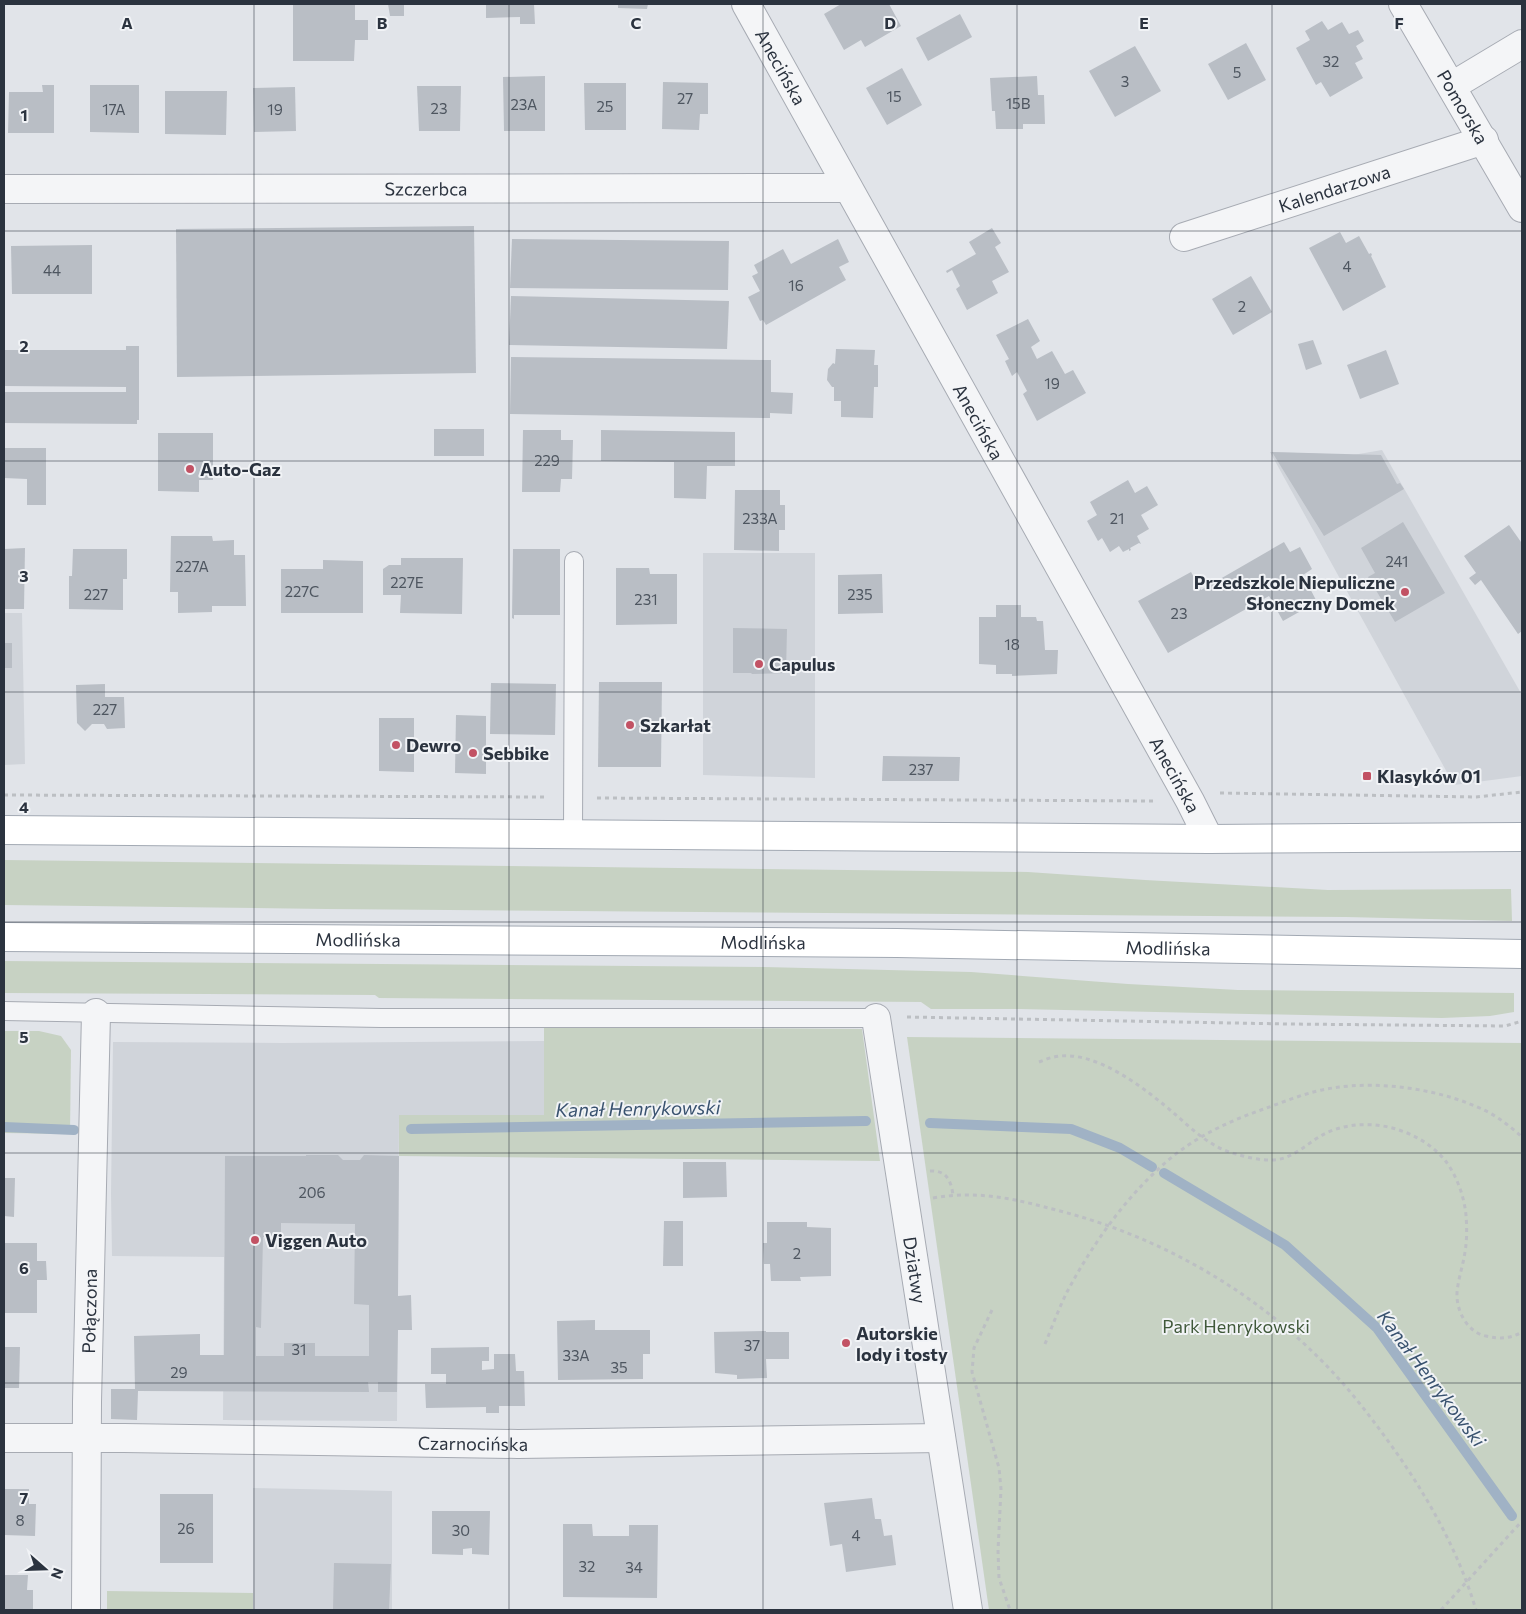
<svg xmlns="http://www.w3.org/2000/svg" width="1526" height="1614" font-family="Commissioner,sans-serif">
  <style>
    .built { fill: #d0d4da }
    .green { fill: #c7d2c3 }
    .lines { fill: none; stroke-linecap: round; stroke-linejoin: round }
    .stream { stroke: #a0b2c5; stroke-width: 10 }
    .building { fill: #b9bec5; fill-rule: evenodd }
    .service-casing { stroke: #a7abb3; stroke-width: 20 }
    .minor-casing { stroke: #a7abb3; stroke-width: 30 }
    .primary-casing { stroke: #a2a9b3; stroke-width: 30 }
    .path { stroke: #bcbfc3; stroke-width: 3; stroke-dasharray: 4 4; stroke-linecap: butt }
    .service { stroke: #f4f5f7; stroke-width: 18 }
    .minor { stroke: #f4f5f7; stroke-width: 28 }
    .primary { stroke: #fff; stroke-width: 28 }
    .grid { fill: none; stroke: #2b333f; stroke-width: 1; stroke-opacity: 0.55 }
    .poi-dot { fill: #c25264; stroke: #f1f3f6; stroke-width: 2 }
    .labels { text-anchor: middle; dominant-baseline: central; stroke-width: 4; stroke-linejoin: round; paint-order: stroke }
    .number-label { font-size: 15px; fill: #4e5660 }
    .street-label { font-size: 18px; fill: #2b333f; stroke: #f1f3f6 }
    .poi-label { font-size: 18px; font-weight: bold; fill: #2b333f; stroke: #f1f3f6; text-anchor: start }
    .park-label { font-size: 18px; fill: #40593a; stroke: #f1f3f6 }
    .water-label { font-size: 19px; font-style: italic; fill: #39526f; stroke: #f1f3f6 }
    .grid-label { font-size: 16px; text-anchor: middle; font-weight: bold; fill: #2b333f; stroke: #f1f3f6; stroke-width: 4; stroke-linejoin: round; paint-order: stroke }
  </style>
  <rect width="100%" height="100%" fill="#e1e4e9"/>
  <g class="built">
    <polygon points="1382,450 1522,695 1522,776 1454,785 1270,452 1353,455"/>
    <polygon points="703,553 815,553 815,778 703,775"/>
    <polygon points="4,613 22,613 25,764 4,765"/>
    <polygon points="545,1041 544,1115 399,1115 397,1421 223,1420 224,1257 112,1256 111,1194 113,1042 282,1043"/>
    <polygon points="253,1488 392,1491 392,1610 253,1610"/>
  </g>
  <g class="green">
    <polygon points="4,860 1028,872 1145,880 1328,890 1511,889 1512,921 1346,917 327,909 4,905"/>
    <polygon points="4,961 764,967 971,972 1128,984 1238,990 1514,993 1514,1012 1490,1016 1442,1018 1018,1009 931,1009 921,1002 379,998 375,995 4,993"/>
    <polygon points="544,1027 862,1029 880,1161 399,1156 399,1115 544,1115"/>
    <polygon points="4,1031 39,1031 61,1036 71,1050 70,1134 4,1133"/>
    <polygon points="907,1037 1522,1043 1522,1610 989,1610"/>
    <polygon points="107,1591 253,1593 253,1610 107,1610"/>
  </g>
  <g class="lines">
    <g class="stream">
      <polyline points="930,1123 1071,1129 1120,1148 1152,1167"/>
      <polyline points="4,1127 74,1130"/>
      <polyline points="411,1129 866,1121"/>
      <polyline points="1164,1173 1285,1245 1377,1328 1512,1516"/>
    </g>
  </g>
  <g class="building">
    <polygon points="293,4 355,4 355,20 368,20 368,40 355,40 354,61 293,61"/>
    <polygon points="388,4 404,4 404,16 390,16"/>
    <polygon points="486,4 534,4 535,24 520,24 520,17 486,18"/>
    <polygon points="618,4 648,4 647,9 618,8"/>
    <polygon points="841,4 889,4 901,26 865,47 861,40 844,50 824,14"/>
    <polygon points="960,14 972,37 928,61 916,38"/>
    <polygon points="1322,21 1328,30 1342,22 1349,34 1358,30 1364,41 1356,46 1363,59 1355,63 1363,78 1330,97 1321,82 1316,85 1296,48 1310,40 1305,31"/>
    <polygon points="1246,43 1266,80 1228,100 1208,64"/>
    <polygon points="1135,46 1161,91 1115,117 1089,71"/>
    <polygon points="902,68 922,105 887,125 866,88"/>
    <polygon points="545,76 545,131 504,131 503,77"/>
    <polygon points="1037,76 1038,95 1044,95 1045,124 1023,124 1023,129 996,129 995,111 992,111 990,78"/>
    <polygon points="663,82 708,83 708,114 700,114 699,130 662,129"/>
    <polygon points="584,83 626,83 626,130 585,130"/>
    <polygon points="42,85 54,85 54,133 8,133 9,92 43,92"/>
    <polygon points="90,85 139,85 139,133 90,132"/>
    <polygon points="417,86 461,86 460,131 419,131"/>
    <polygon points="295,87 296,131 254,132 253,88"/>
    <polygon points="165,91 227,91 226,135 165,134"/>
    <polygon points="474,226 476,373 177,377 176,229"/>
    <polygon points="992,228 1001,243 995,247 1009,272 992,281 998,293 967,310 956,289 960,286 952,270 947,273 946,271 976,254 969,242"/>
    <polygon points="1340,232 1346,243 1359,236 1369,254 1371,253 1372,255 1371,256 1386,287 1343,311 1309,248"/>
    <polygon points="512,239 729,241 728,290 510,288"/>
    <polygon points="838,239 849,262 839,267 846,280 766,325 763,320 760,321 748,297 760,291 752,276 758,273 754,265 783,249 791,264"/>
    <polygon points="92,245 92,294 12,294 11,246"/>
    <polygon points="1251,276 1272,312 1233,335 1212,299"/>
    <polygon points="511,296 729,301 727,349 509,345"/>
    <polygon points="1028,319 1040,341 1031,347 1037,359 1052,351 1065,374 1073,370 1086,393 1037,421 1023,394 1027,391 1017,372 1012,376 1005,361 1009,359 996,335"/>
    <polygon points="1313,340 1322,364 1306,370 1298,344"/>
    <polygon points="126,346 139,346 139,420 137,420 137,424 4,423 4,392 126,392 126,387 4,386 4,350 126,350"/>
    <polygon points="836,349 875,350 874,365 878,365 878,387 874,387 873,418 841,417 841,401 834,401 834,387 832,387 827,380 828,369 833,363 835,364"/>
    <polygon points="1386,350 1399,384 1360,399 1347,365"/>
    <polygon points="511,357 771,360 771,392 793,393 792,414 770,413 770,418 510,414"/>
    <rect x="434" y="429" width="50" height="27"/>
    <polygon points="523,430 561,430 561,440 573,440 572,479 561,479 560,492 522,492"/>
    <polygon points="601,430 735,432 735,466 707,466 706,499 674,498 674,462 601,461"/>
    <polygon points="158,433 213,433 213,480 199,480 199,492 158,491"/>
    <polygon points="4,448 46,448 46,505 27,505 27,479 4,478"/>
    <polygon points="1272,452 1381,455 1397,484 1400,483 1404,489 1324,536"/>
    <polygon points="1128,480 1135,493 1147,486 1158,505 1141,515 1149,529 1137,536 1141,544 1139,543 1130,548 1131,550 1129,551 1129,549 1123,552 1119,546 1110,552 1102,538 1098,541 1087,521 1097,515 1090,502"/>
    <polygon points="735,490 780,490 780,505 785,505 785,530 779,530 779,551 734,550"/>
    <polygon points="1403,522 1445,593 1395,622 1368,577 1375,573 1361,548"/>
    <polygon points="1509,525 1521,542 1522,541 1522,631 1518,634 1481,580 1475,585 1469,578 1476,573 1464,556"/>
    <polygon points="171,536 212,536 213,541 234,540 234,555 245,555 246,606 212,606 212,612 178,613 178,592 170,592"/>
    <polygon points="1284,542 1290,552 1300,547 1312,569 1303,575 1317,602 1283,621 1269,596 1168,653 1138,601 1191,572 1201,590"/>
    <polygon points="25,548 24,609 4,609 4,549"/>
    <polygon points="73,549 127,549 127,579 123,579 123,610 69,609 69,576 72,576"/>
    <polygon points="513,549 560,549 560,615 514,615 514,619 512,618"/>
    <polygon points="401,558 463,558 462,614 400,613 401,595 383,595 383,569 389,565 401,565"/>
    <polygon points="323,560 363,561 363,613 281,613 281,569 323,569"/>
    <polygon points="616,568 649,568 650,574 677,574 677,624 616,625"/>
    <polygon points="882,574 883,613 838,614 838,575"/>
    <polygon points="996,605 1021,605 1021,617 1036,617 1037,621 1043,621 1045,650 1058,650 1057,674 1012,676 1012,674 996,674 996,665 979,664 979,617 996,617"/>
    <polygon points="733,628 787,629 786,673 752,674 751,673 733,673"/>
    <rect x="4" y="643" width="8" height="25"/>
    <polygon points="599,682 662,682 661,767 598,767"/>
    <polygon points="491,683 556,684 555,735 490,734"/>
    <polygon points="105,684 105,697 124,697 125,728 107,729 104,724 92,724 85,731 77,723 76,685"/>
    <polygon points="456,715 486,716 486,774 455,773"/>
    <polygon points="379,718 414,718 414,772 379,771"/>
    <polygon points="883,756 960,757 959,781 882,781"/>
    <path d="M306,1155h32l5,5h17l4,-5 35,1 -1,140 13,-1 1,35h-14l-1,62h-19v-10h-10l1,10 -231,-1 -1,29 -26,-1v-30h24l-1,-53 66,-2v21h24l1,-199h81zM281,1223l74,1 -1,80 15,1v51h-54v-13h-31v13h-28v-29l5,1 2,-91h18z"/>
    <polygon points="683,1162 726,1162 727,1197 683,1198"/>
    <polygon points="4,1178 15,1178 14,1217 4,1216"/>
    <polygon points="664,1221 683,1221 683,1266 663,1266"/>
    <polygon points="767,1222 807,1222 807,1227 831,1228 831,1276 800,1277 801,1281 771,1281 770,1264 764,1264 763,1243 767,1243"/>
    <polygon points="4,1243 37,1243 37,1261 46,1261 47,1280 37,1280 37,1313 4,1313"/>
    <polygon points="595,1320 595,1330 650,1330 650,1354 643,1354 643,1379 558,1380 557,1321"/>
    <polygon points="766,1331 766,1332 789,1332 789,1359 766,1359 767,1378 737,1379 737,1375 715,1373 714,1332"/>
    <polygon points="4,1347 20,1347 19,1388 4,1388"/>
    <polygon points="489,1347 489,1361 482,1361 482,1370 494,1369 494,1354 515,1354 516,1371 524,1371 525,1406 499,1406 499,1413 486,1413 486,1407 426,1408 425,1384 446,1384 446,1374 431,1374 431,1348"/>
    <polygon points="4,1489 29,1489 29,1504 36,1504 35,1536 4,1535"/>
    <rect x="160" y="1494" width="53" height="69"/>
    <polygon points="872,1498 875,1519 881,1519 884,1536 892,1535 896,1565 846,1572 842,1544 830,1546 824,1503"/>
    <polygon points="432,1511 490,1511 489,1555 472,1554 472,1548 463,1549 463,1555 432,1554"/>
    <polygon points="563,1524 592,1524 593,1536 629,1536 629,1525 658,1525 657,1598 563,1597"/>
    <polygon points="334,1563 391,1564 389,1610 333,1610"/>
    <polygon points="4,1575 28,1575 27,1590 33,1590 33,1610 4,1610"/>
  </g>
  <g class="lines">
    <defs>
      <g id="service">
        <polyline points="573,834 574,561"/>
        <polyline points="4,1011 381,1018 876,1018"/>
      </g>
      <g id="minor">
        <path id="s1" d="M746,4l444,797 19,38"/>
        <path id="s2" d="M1403,4l119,204"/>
        <polyline points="1452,86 1522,44"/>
        <path id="s3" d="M4,189l844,-1"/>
        <path id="s4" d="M1184,237l300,-97"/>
        <path id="s5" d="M876,1018l92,592"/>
        <path id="s6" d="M4,1438h120l394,6 423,-6"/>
        <path id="s7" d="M86,1610l1,-208 9,-389"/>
      </g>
      <g id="primary">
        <polyline points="4,830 1209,839 1522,837"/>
        <path id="s8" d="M4,937l893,6 625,11"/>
      </g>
    </defs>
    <use href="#service" class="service-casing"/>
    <use href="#minor" class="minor-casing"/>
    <use href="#primary" class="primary-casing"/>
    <g class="path">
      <polyline points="1220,793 1476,797 1522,792"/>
      <polyline points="4,795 548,797"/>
      <polyline points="597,798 1156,801"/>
      <polyline points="907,1017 1288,1024 1505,1026 1522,1021"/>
      <path d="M1039,1062c5,-2 10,-4 15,-5 41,-9 93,33 122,58 18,16 36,33 60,39 14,4 33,9 48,4 15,-5 28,-18 42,-25 39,-18 90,-6 118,26 12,15 20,36 22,56 1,12 1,25 -1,37 -2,14 -7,27 -8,41 -1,18 11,40 29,43 14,3 24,3 36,-4"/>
      <path d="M930,1171c16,-1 21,9 23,24"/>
      <path d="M933,1198c47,-8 82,1 127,13 105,27 205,86 278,167 21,23 40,49 58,74 34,49 63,101 80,158"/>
      <polyline points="992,1310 974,1348 972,1372 999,1468 1001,1489 998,1551 999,1578 1010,1610"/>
      <path d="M1045,1344c7,-17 14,-36 22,-52 25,-47 58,-94 98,-129 28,-25 62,-41 96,-53 23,-8 48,-19 72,-22 49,-8 112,2 155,24 13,7 24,16 34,25"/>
      <polyline points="1441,1610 1522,1521"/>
    </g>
    <use href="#service" class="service"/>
    <use href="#minor" class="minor"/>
    <use href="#primary" class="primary"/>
  </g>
  <path class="grid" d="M254,4v1606M509,4v1606M763,4v1606M1017,4v1606M1272,4v1606M4,231h1518M4,461h1518M4,692h1518M4,922h1518M4,1153h1518M4,1383h1518"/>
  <g class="poi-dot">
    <circle cx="190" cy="469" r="5"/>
    <circle cx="1405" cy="592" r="5"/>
    <circle cx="759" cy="664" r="5"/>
    <circle cx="630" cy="725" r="5"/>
    <circle cx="396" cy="745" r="5"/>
    <circle cx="473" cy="753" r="5"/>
    <rect x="1362" y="771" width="10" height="10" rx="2.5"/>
    <circle cx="255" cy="1240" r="5"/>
    <circle cx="846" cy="1343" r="5"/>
  </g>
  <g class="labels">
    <g class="number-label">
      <text x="1331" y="61">32</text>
      <text x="1237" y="72">5</text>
      <text x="1125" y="81">3</text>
      <text x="894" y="96">15</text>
      <text x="685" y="98">27</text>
      <text x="1018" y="103">15B</text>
      <text x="524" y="104">23A</text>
      <text x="605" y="106">25</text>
      <text x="439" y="108">23</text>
      <text x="114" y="109">17A</text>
      <text x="275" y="109">19</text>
      <text x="1347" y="266">4</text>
      <text x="52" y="270">44</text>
      <text x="796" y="285">16</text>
      <text x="1242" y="306">2</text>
      <text x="1052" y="383">19</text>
      <text x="547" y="460">229</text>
      <text x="760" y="518">233A</text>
      <text x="1117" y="518">21</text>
      <text x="1397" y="561">241</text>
      <text x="192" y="566">227A</text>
      <text x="407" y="582">227E</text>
      <text x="302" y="591">227C</text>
      <text x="96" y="594">227</text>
      <text x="860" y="594">235</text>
      <text x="646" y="599">231</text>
      <text x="1179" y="613">23</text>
      <text x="1012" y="644">18</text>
      <text x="105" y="709">227</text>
      <text x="921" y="769">237</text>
      <text x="312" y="1192">206</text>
      <text x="797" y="1253">2</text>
      <text x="752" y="1345">37</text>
      <text x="299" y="1349">31</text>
      <text x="576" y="1355">33A</text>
      <text x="619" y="1367">35</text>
      <text x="179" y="1372">29</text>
      <text x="20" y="1520">8</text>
      <text x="186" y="1528">26</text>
      <text x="461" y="1530">30</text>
      <text x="856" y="1535">4</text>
      <text x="587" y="1566">32</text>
      <text x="634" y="1567">34</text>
    </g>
    <g class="street-label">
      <text stroke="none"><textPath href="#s1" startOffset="72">Anecińska</textPath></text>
      <text stroke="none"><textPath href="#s2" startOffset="119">Pomorska</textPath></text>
      <text stroke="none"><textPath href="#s3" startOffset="422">Szczerbca</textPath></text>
      <text stroke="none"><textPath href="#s4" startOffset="158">Kalendarzowa</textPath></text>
      <text stroke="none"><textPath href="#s1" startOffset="478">Anecińska</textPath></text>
      <text stroke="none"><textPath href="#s1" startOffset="882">Anecińska</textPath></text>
      <text stroke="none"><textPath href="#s8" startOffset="354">Modlińska</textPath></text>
      <text stroke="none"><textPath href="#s8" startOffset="759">Modlińska</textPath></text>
      <text stroke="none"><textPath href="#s8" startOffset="1164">Modlińska</textPath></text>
      <text stroke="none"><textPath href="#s5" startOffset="255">Dziatwy</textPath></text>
      <text stroke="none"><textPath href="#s7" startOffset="299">Połączona</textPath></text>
      <text stroke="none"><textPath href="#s6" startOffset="469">Czarnocińska</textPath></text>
    </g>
    <g class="poi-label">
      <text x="200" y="469">Auto-Gaz</text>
      <text x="1395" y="582" text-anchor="end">Przedszkole Niepuliczne<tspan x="1395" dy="21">Słoneczny Domek</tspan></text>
      <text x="769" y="664">Capulus</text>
      <text x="640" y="725">Szkarłat</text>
      <text x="406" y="745">Dewro</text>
      <text x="483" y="753">Sebbike</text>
      <text x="1377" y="776">Klasyków 01</text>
      <text x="265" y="1240">Viggen Auto</text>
      <text x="856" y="1333">Autorskie<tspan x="856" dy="21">lody i tosty</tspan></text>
    </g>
    <g class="park-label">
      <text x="1236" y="1326">Park Henrykowski</text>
    </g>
    <g class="water-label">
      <text transform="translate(638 1108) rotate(-1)">Kanał Henrykowski</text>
      <text transform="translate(1432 1378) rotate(53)">Kanał Henrykowski</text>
    </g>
  </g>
  <g class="grid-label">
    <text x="127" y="29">A</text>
    <text x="382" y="29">B</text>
    <text x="636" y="29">C</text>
    <text x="890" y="29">D</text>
    <text x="1144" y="29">E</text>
    <text x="1399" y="29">F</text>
    <text x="24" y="121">1</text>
    <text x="24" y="352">2</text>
    <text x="24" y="582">3</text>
    <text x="24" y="813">4</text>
    <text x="24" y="1043">5</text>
    <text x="24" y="1274">6</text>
    <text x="24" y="1504">7</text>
  </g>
  <rect width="1526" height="1614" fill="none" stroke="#2b333f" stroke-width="10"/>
  <g transform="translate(45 1569) rotate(110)" stroke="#f1f3f6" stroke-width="4" paint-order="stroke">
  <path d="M0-4L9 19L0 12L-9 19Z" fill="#2b333f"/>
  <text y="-8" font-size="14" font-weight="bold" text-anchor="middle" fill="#2b333f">N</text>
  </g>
</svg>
